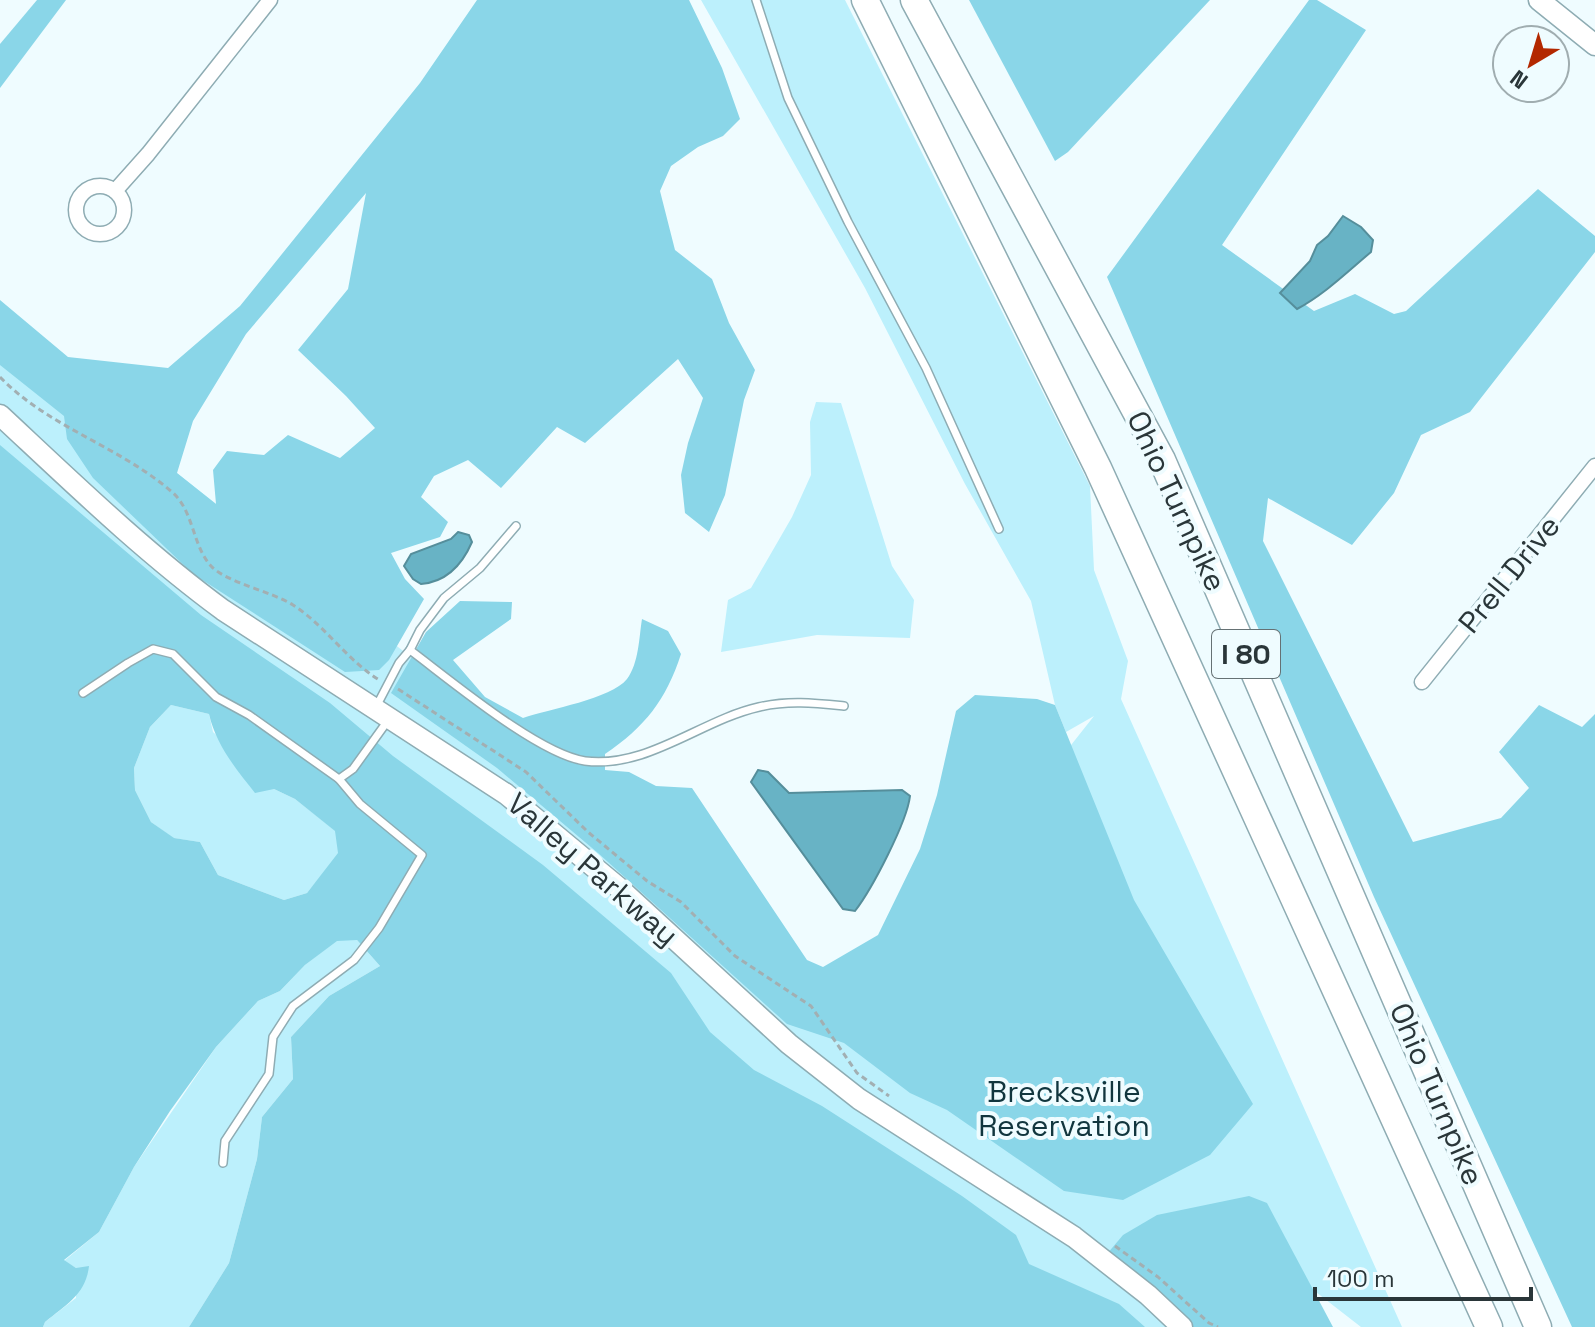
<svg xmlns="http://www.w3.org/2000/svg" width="1595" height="1327" font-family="'Space Grotesk',sans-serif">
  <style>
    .green { fill: #bcf0fc }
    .forest { fill: #8ad6e8; fill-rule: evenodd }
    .water { fill: #68b3c5; stroke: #558e9b; stroke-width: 2 }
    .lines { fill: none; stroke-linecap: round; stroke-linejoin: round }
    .lane-casing { stroke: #8eacb3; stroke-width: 10 }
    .street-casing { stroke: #8eacb3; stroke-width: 17 }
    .secondary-casing { stroke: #8eacb3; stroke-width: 23 }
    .highway-casing { stroke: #8eacb3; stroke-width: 29 }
    .path { stroke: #a2afb2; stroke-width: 3; stroke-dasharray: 6 4; stroke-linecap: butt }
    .lane { stroke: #fff; stroke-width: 7 }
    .street { stroke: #fff; stroke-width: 14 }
    .secondary { stroke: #fff; stroke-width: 20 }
    .highway { stroke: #fff; stroke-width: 26 }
    .labels { text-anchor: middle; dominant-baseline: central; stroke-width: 8; stroke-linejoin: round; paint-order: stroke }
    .shield { fill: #effcff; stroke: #657174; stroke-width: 2 }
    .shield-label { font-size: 28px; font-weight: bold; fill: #2a3639 }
    .street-label { font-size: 30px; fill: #2a3639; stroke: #effcff }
    .park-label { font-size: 30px; fill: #11363e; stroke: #effcff }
  </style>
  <rect width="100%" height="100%" fill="#effcff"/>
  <g class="green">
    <polygon points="701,0 845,0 1090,486 1094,570 1128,661 1121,699 1402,1327 1361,1327 1303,1282 1267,1327 352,1327 602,975 0,501 0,334 861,1011 1094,716 1066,732 1055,705 1031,601 965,484 865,288"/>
    <polygon points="816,402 841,403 892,566 914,600 910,638 817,635 721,652 728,600 751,588 792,517 811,475 810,422"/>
    <polygon points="171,705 209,714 213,732 274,789 295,799 336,831 339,854 307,893 284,900 218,875 200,842 173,838 151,822 135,790 134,768 150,727"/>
    <polygon points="337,940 357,940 380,966 329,996 291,1037 293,1079 262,1117 257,1159 229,1263 189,1327 43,1327 45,1322 76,1298 76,1268 64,1261 99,1232 134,1167 216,1047 258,1001 280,991 305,965"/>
  </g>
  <g class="forest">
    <polygon points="37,0 66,0 0,88 0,44"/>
    <path d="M477,0h212l33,68 18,51 -17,17 -25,11 -27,19 -11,25 15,59 37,29 17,44 26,47 -11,30 -19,95 -16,37 -24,-19 -4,-38 7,-32 15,-45 -25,-39 -93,84 -28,-16 -56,61 -33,-28 -34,16 -13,21 27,25 -8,15 -49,16 14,26 19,20 -35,61 -10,10 -34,2 -152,-98 -100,-96 -26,-39 -3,-23 -64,-51v-65l68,57 100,11 72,-62 180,-223zM366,193l-18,96 -50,61 48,46 29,32 -35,30 -52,-23 -24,20 -37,-4 -14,19 3,34 -39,-31 16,-52 53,-87z"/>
    <polygon points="969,0 1210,0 1068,152 1055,161"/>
    <polygon points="1309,0 1317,0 1366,30 1222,245 1314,311 1355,294 1394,314 1406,311 1538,189 1595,236 1595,252 1470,412 1421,435 1394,493 1352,545 1268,498 1263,541 1413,842 1501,818 1529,788 1499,752 1539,705 1582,727 1595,714 1595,1327 1572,1327 1374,897 1107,277"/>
    <path d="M0,445l201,170 129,88 63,53 150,109 128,108 39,59 44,38 68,36 140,90 54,39 13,29 90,40 26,23h-956l40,-64 28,-104 5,-42 31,-38 -2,-42 38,-41 51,-30 -23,-26 -20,1 -32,24 -25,26 -22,10 -42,46 -46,64 -36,56 -35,65 -35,28 12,8 13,-2c-3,28 -23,39 -44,56l-2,5h-43zM171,705l38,9c7,31 27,55 46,79l19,-4 21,10 40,32 3,22 -31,40 -23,7 -66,-25 -18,-33 -26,-4 -23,-16 -16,-32 -1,-22 16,-41z"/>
    <path d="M460,601l52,1 -1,17 -58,41 32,37 38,21c26,-9 88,-19 104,-39 12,-16 12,-42 15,-60l26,12 13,23c-15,46 -36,73 -76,100v16l24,2 27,14 36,2 115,172 16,7 55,-32 42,-86 17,-54 19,-84 19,-16 62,4 18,6 79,195 119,204 -43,51 -87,45 -59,-9 -117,-81 -37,-17 -66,-50 -57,-19 -189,-171 -101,-85 -106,-75 35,-61z"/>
    <polygon points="1249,1196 1267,1203 1333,1327 1189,1327 1107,1254 1123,1235 1157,1215"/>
  </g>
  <g class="water">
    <path d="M1343,216l18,11 12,13 -2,12c-24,20 -46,42 -74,57l-17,-16 30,-32 7,-16 11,-9z"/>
    <path d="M458,532l11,3 3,7c-10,23 -26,40 -51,42l-8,-5 -9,-13 7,-12 40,-15z"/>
    <path d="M758,770l10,2 21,21 113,-3 8,6c-3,26 -38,93 -55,115l-12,-2 -92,-127z"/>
  </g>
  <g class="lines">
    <defs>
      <g id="lane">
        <polyline points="756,0 788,98 848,222 926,368 999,529"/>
        <polyline points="410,650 420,630 444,598 480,568 516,526"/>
        <polyline points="83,693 128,663 153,649 173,654 216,697 249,715 339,779"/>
        <path d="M376,707l23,-44 11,-13c39,29 128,104 175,111 62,8 116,-41 174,-54 29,-7 56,-4 85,-1"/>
        <polyline points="223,1163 225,1141 269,1074 273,1037 293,1006 354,960 379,928 422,855 360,804 339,779 353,769 389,719"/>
      </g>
      <g id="street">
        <circle cx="100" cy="210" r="24"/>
        <polyline points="115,191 148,154 270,0"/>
        <polyline points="1422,682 1595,466"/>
      </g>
      <g id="secondary">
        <polyline points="1539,0 1595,45"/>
        <path d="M0,415c73,68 143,136 223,195l283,184 112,93 171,157 70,55 215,138 74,58 34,32"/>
      </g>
      <g id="highway">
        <polyline points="865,0 1098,468 1489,1327"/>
        <polyline points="914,0 1162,460 1538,1327"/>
      </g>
    </defs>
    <use href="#lane" class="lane-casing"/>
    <use href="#street" class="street-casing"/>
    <use href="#secondary" class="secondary-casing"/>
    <use href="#highway" class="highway-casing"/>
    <g class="path">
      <path d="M0,377c48,50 119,69 172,115 22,19 20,53 39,74 16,17 60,25 82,39 33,21 54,56 88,76"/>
      <polyline points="398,689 526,772 588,832 647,881 681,902 735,956 811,1006 857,1073 889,1096"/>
      <polyline points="1115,1246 1158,1277 1209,1323 1218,1327"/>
    </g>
    <use href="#lane" class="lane"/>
    <use href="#street" class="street"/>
    <use href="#secondary" class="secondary"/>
    <use href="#highway" class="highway"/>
  </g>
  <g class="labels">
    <rect class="shield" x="1212" y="630" width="68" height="48" rx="6"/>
    <g class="shield-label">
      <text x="1246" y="654">I 80</text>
    </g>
    <g class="street-label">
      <text transform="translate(1177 501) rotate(65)">Ohio Turnpike</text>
      <text transform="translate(1509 574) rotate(-51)">Prell Drive</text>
      <text transform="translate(593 869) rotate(41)">Valley Parkway</text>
      <text transform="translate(1437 1094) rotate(67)">Ohio Turnpike</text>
    </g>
    <g class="park-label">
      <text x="1064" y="1091">Brecksville<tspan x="1064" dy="34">Reservation</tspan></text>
    </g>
  </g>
  <g transform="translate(1531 64) rotate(218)"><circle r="38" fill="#effcff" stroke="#a0adb0" stroke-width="2"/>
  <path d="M0-6L14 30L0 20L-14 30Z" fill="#b32800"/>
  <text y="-12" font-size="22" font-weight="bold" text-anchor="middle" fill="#2a3639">N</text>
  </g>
  <path d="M1315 1287v12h216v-12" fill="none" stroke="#2a3639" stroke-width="4"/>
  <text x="1327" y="1287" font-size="24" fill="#2a3639" stroke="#effcff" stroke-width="6" paint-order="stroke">100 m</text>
</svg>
